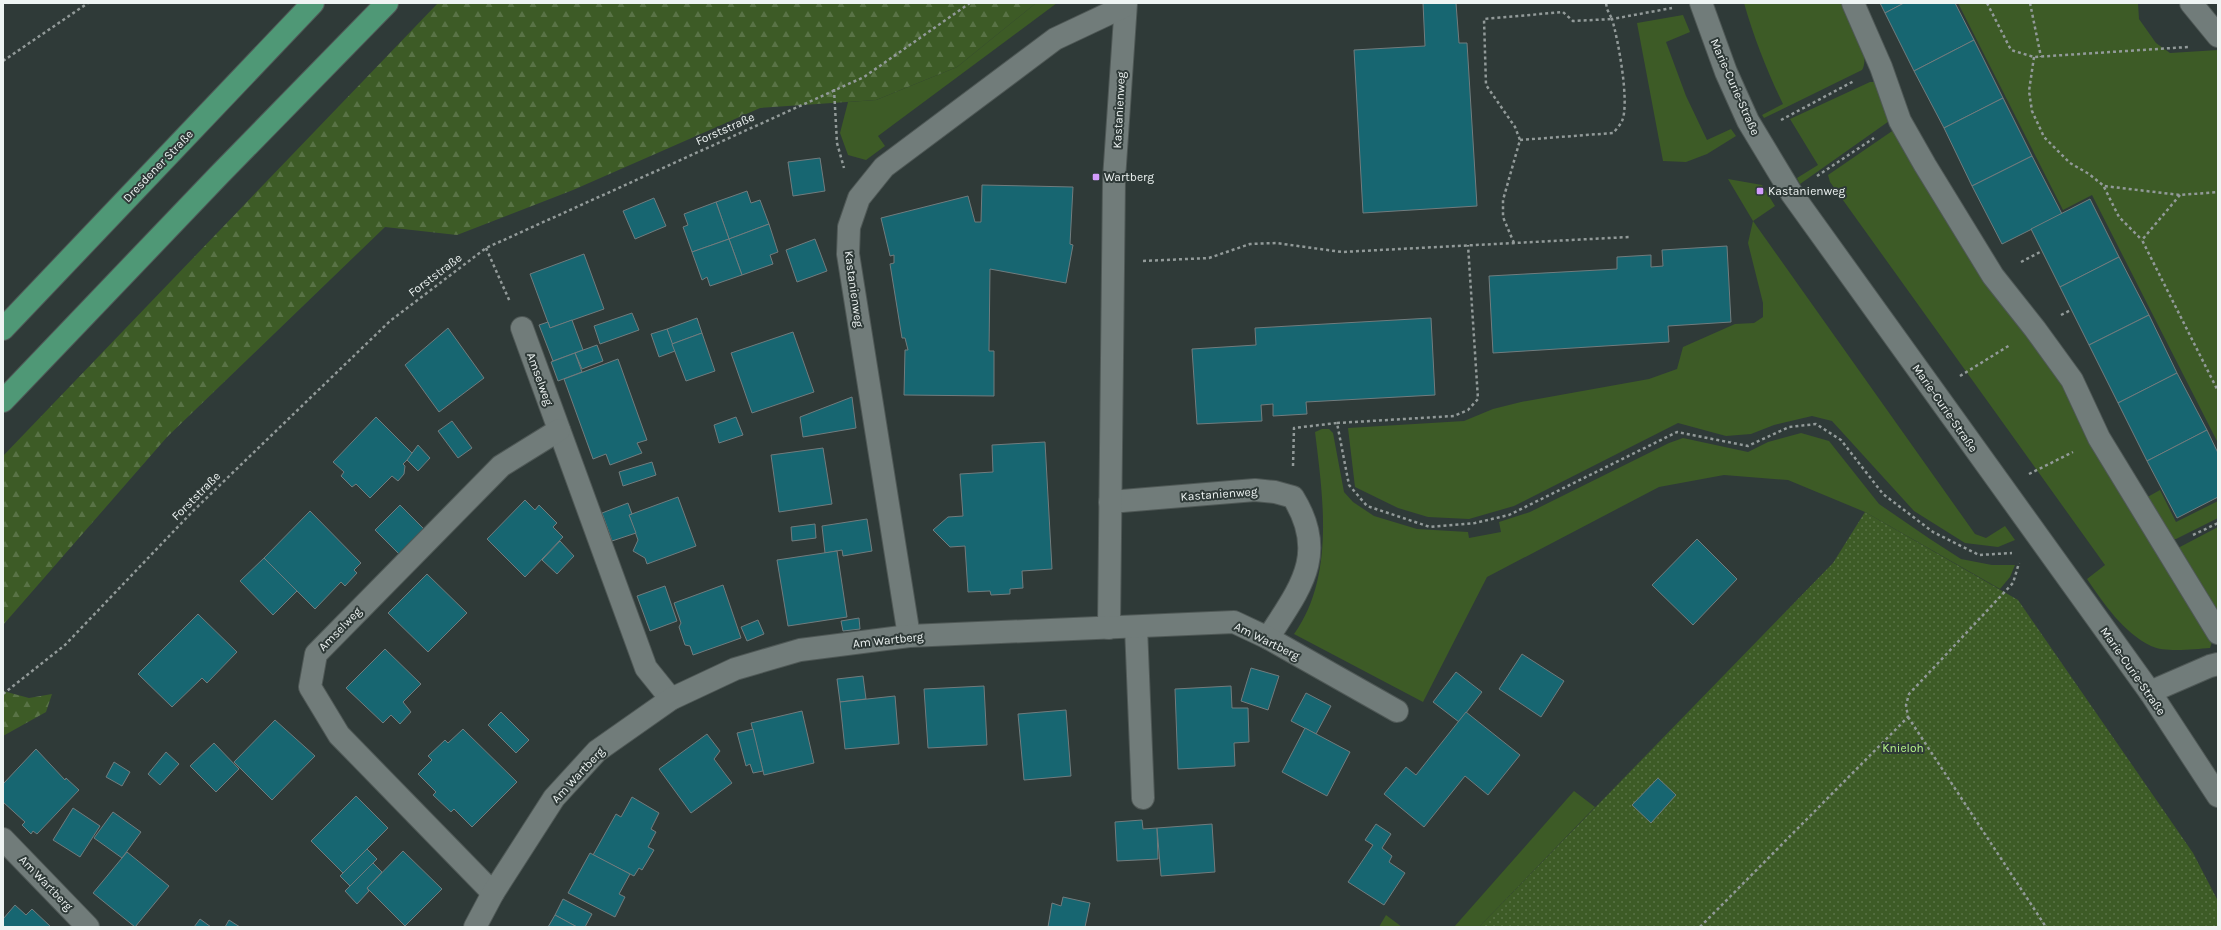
<svg xmlns="http://www.w3.org/2000/svg" width="2221" height="930" font-family="Karla,sans-serif">
  <style>
    .green { fill: #3d5b26 }
    .forest { fill: url(#forest-firs) }
    .garden { fill: url(#garden-dots) }
    .building { fill: #176671; stroke: #717c7e }
    .lines { fill: none; stroke-linecap: round; stroke-linejoin: round }
    .minor-casing { stroke: #4f5856; stroke-width: 24 }
    .major-casing { stroke: #4f5856; stroke-width: 24 }
    .path { stroke: #929a99; stroke-width: 2.5; stroke-dasharray: 3 3; stroke-linecap: butt }
    .minor { stroke: #717c7a; stroke-width: 22 }
    .major { stroke: #4f9876; stroke-width: 22 }
    .poi-dot { fill: #d39cfc; stroke: #2f3a38; stroke-width: 1.5 }
    .labels { text-anchor: middle; dominant-baseline: central; stroke-width: 4; stroke-linejoin: round; paint-order: stroke }
    .street-label { font-size: 12px; fill: #eef4f3; stroke: #2f3a38 }
    .poi-label { font-size: 12px; fill: #eef4f3; stroke: #2f3a38; text-anchor: start }
    .park-label { font-size: 12px; fill: #b7f589; stroke: #2f3a38 }
  </style>
  <defs>
    <pattern id="forest-firs" width="22" height="20" patternUnits="userSpaceOnUse"><rect width="22" height="20" fill="#3d5b26"/><path d="M5 1l3.5 6h-7zM16 11l3.5 6h-7z" fill="#597346"/></pattern>
    <pattern id="garden-dots" width="8" height="8" patternUnits="userSpaceOnUse"><rect width="8" height="8" fill="#3d5b26"/><path d="M2 2h.1M6 6h.1" fill="none" stroke="#597346" stroke-width="1.8" stroke-linecap="round"/></pattern>
  </defs>
  <rect width="100%" height="100%" fill="#2f3a38"/>
  <g class="green">
    <polygon points="1036,3 1057,3 878,136 885,146 866,160 848,155 840,133 848,102 876,100 957,67"/>
    <path d="M1744,3h97c7,16 31,51 21,67l-98,48 -2,-3 21,-11c-16,-33 -29,-66 -39,-101z"/>
    <polygon points="1958,3 2138,3 2139,19 2156,43 2170,53 2218,50 2218,443 2092,195 2063,210"/>
    <polygon points="1683,15 1690,32 1666,42 1686,96 1707,140 1731,129 1736,136 1707,154 1686,162 1663,161 1637,23"/>
    <polygon points="1870,82 1878,82 1892,119 1800,184 1797,178 1818,165 1790,119"/>
    <path d="M1898,127l166,254 146,252 2,9 -2,6c-16,1 -44,5 -59,-2 -28,-14 -47,-42 -64,-67l18,-14 -275,-383 -2,-7z"/>
    <polygon points="1728,179 1762,185 1775,206 1753,221 1975,534 1986,538 2005,526 2015,540 1998,547 1965,543 1914,511 1832,421 1812,416 1774,425 1751,434 1726,436 1678,423 1514,506 1469,519 1428,517 1398,508 1355,487 1348,428 1464,421 1493,409 1521,402 1649,379 1677,369 1683,347 1735,324 1754,323 1763,317 1763,303 1748,243 1753,221"/>
    <path d="M1322,429h7l4,4 11,59 9,10 21,14 43,13 51,3 1,6 32,-6 -2,-10 31,-10 139,-69 14,-5 65,14 20,-10 33,-9 28,8 50,63 51,35 31,20 31,6h23l-5,12 -10,12 -135,-77 -77,-32 -64,-5 -65,12 -172,90 -64,125 -129,-68c41,-57 29,-137 21,-202z"/>
    <polygon points="2160,490 2176,522 2218,501 2218,518 2176,539 2169,539 2144,499"/>
    <polygon points="2218,527 2218,612 2178,548"/>
    <polygon points="1574,791 1595,807 1479,927 1454,927"/>
    <polygon points="1386,915 1402,927 1379,927"/>
  </g>
  <g class="forest">
    <polygon points="438,3 1036,3 957,67 876,100 760,108 573,190 457,235 385,227 167,437 3,625 3,456"/>
    <polygon points="3,691 29,698 52,694 46,712 3,736"/>
  </g>
  <polygon class="garden" points="1865,512 2018,600 2193,853 2218,901 2218,927 1479,927 1833,563"/>
  <g class="building">
    <polygon points="1423,3 1456,3 1459,43 1467,43 1477,206 1363,213 1354,50 1425,46"/>
    <polygon points="1880,3 1904,3 1885,13"/>
    <polygon points="1904,3 1955,3 1974,40 1914,71 1885,13"/>
    <polygon points="1974,40 2003,98 1944,128 1914,71"/>
    <polygon points="2003,98 2032,156 1972,186 1944,128"/>
    <polygon points="2032,156 2062,214 2002,244 1972,186"/>
    <polygon points="820,158 825,191 793,196 788,162"/>
    <polygon points="982,185 1073,187 1070,244 1073,245 1066,283 990,269 989,351 994,351 994,396 904,395 905,350 908,350 905,338 902,338 890,264 894,263 894,255 890,256 881,218 968,196 975,222 981,222"/>
    <polygon points="747,191 751,203 760,200 769,224 729,239 716,202"/>
    <polygon points="654,198 666,226 635,239 623,211"/>
    <polygon points="2090,199 2119,257 2060,287 2031,229"/>
    <polygon points="716,202 729,239 692,252 683,227 688,225 684,214"/>
    <polygon points="769,224 778,252 770,255 773,264 742,275 729,239"/>
    <polygon points="729,239 742,275 710,286 707,277 702,280 692,252"/>
    <polygon points="815,239 827,271 797,282 786,250"/>
    <polygon points="1727,246 1731,322 1668,326 1669,342 1493,353 1489,276 1617,269 1617,257 1651,255 1651,267 1663,266 1662,250"/>
    <polygon points="584,254 604,309 550,328 530,274"/>
    <polygon points="2119,257 2149,315 2089,345 2060,287"/>
    <polygon points="632,313 639,330 600,344 594,326"/>
    <polygon points="2149,315 2177,373 2118,403 2089,345"/>
    <polygon points="697,318 702,333 672,344 667,329"/>
    <polygon points="1431,318 1435,395 1306,402 1307,414 1273,416 1273,404 1261,405 1262,421 1197,424 1192,349 1256,345 1255,328"/>
    <polygon points="572,320 583,350 553,361 539,325 548,322 550,328"/>
    <polygon points="448,328 484,378 439,412 405,365"/>
    <polygon points="667,329 675,351 659,357 651,334"/>
    <polygon points="793,332 814,392 752,413 731,353"/>
    <polygon points="702,333 715,371 686,381 672,344"/>
    <polygon points="597,345 603,361 582,369 575,353"/>
    <polygon points="575,353 582,372 558,381 551,362"/>
    <polygon points="618,359 647,440 637,443 642,453 610,465 606,454 593,459 564,379"/>
    <polygon points="2177,373 2207,430 2147,461 2118,403"/>
    <polygon points="852,397 856,428 803,437 800,417"/>
    <polygon points="376,417 413,454 403,464 405,466 404,474 398,481 392,476 370,498 356,484 352,487 341,476 344,472 333,462"/>
    <polygon points="736,417 743,435 719,443 714,425"/>
    <polygon points="452,421 472,448 458,458 438,431"/>
    <polygon points="2207,430 2218,453 2218,497 2177,518 2147,461"/>
    <polygon points="1045,442 1052,569 1022,571 1023,588 1010,589 1010,594 991,595 990,591 968,592 965,546 950,547 933,530 948,517 963,516 960,474 993,472 992,445"/>
    <polygon points="418,445 430,458 418,471 407,460"/>
    <polygon points="823,448 832,504 779,512 771,455"/>
    <polygon points="652,462 656,475 623,486 619,472"/>
    <polygon points="678,497 696,546 647,564 645,558 633,551 638,540 629,515"/>
    <polygon points="525,500 535,510 539,505 557,523 553,527 563,537 525,577 487,539"/>
    <polygon points="628,503 632,514 629,515 636,533 612,541 602,513"/>
    <polygon points="400,505 424,529 399,554 375,530"/>
    <polygon points="310,511 361,563 354,570 357,573 345,586 341,582 315,609 264,558"/>
    <polygon points="867,519 872,551 843,556 842,550 825,553 822,526"/>
    <polygon points="815,524 816,538 792,541 791,527"/>
    <polygon points="1697,539 1737,579 1693,625 1652,585"/>
    <polygon points="560,541 574,556 557,574 542,560"/>
    <polygon points="837,551 847,617 788,626 777,560"/>
    <polygon points="264,558 297,591 273,615 240,581"/>
    <polygon points="427,574 467,613 428,652 388,613"/>
    <polygon points="723,585 741,638 693,655 690,646 685,645 679,627 681,623 674,603"/>
    <polygon points="665,586 677,621 650,631 637,596"/>
    <polygon points="198,614 237,652 207,683 202,678 172,707 138,674"/>
    <polygon points="859,618 860,629 843,631 841,621"/>
    <polygon points="758,620 764,634 747,641 741,627"/>
    <polygon points="385,649 421,684 403,702 411,712 400,724 391,715 383,723 346,688"/>
    <polygon points="1522,654 1564,681 1541,717 1499,689"/>
    <polygon points="1251,668 1279,676 1268,710 1241,701"/>
    <polygon points="1456,672 1482,692 1459,722 1433,702"/>
    <polygon points="863,676 866,699 840,702 837,679"/>
    <polygon points="984,686 987,745 928,748 924,689"/>
    <polygon points="1231,686 1232,708 1248,708 1249,742 1234,743 1235,766 1178,769 1175,689"/>
    <polygon points="1306,693 1331,706 1316,734 1291,721"/>
    <polygon points="895,696 899,744 845,749 840,702"/>
    <polygon points="1066,710 1071,776 1024,780 1018,714"/>
    <polygon points="802,711 814,763 764,775 751,723"/>
    <polygon points="501,712 529,740 516,753 488,725"/>
    <polygon points="1466,712 1520,755 1488,795 1465,776 1424,827 1384,794 1406,767 1416,775"/>
    <polygon points="275,720 315,756 272,800 234,762"/>
    <polygon points="1305,728 1350,752 1327,796 1282,772"/>
    <polygon points="463,729 517,782 472,827 454,809 451,812 433,795 436,792 418,774 432,760 428,756 445,740 448,743"/>
    <polygon points="753,729 763,771 753,773 750,764 746,766 737,733"/>
    <polygon points="707,734 720,751 714,759 732,783 691,813 659,769"/>
    <polygon points="214,743 239,769 216,792 190,766"/>
    <polygon points="36,749 65,780 66,778 79,790 37,834 33,831 31,834 22,825 25,822 3,802 3,784"/>
    <polygon points="166,752 179,764 160,785 148,774"/>
    <polygon points="114,762 130,772 122,786 106,777"/>
    <polygon points="1658,778 1676,795 1651,823 1632,805"/>
    <polygon points="356,796 388,828 343,873 311,841"/>
    <polygon points="632,797 659,813 651,829 656,832 648,847 654,850 642,870 639,868 634,876 593,855 616,814 621,817"/>
    <polygon points="73,808 100,826 80,857 53,840"/>
    <polygon points="113,812 141,832 122,858 94,838"/>
    <polygon points="1142,820 1143,829 1157,828 1158,859 1117,861 1115,822"/>
    <polygon points="1212,824 1215,872 1161,876 1157,828"/>
    <polygon points="1376,824 1391,834 1382,848 1392,856 1389,862 1405,873 1384,905 1348,882 1373,845 1365,840"/>
    <polygon points="367,849 377,859 350,886 340,876"/>
    <polygon points="403,851 442,889 405,926 367,888"/>
    <polygon points="127,852 169,886 135,927 93,893"/>
    <polygon points="590,853 630,874 619,894 625,897 615,917 568,893"/>
    <polygon points="373,863 382,872 367,888 369,891 357,904 345,891"/>
    <polygon points="1063,897 1090,903 1085,927 1048,927 1052,903 1061,906"/>
    <polygon points="563,899 592,914 585,927 577,927 555,915"/>
    <polygon points="15,905 26,915 32,909 51,927 3,927 3,919"/>
    <polygon points="555,915 577,927 548,927"/>
    <polygon points="200,919 211,927 194,927"/>
    <polygon points="229,920 240,927 225,927"/>
  </g>
  <g class="lines">
    <defs>
      <g id="minor">
        <polyline points="1701,3 1726,72 1748,121 1792,194 2150,692 2218,796"/>
        <polyline points="1853,3 1881,67 1900,121 1925,165 1993,276 2035,329 2072,380 2099,438 2218,633"/>
        <polyline points="2191,3 2218,36"/>
        <polyline points="522,328 646,668 671,699"/>
        <path d="M1110,502l145,-12 20,2 18,5c36,58 6,92 -25,141"/>
        <polyline points="1136,627 1143,798"/>
        <polyline points="1109,628 1114,179 1126,3"/>
        <polyline points="909,636 848,254 849,227 859,198 884,167 1055,39 1125,6"/>
        <polyline points="2150,692 2210,666 2218,664"/>
        <polyline points="3,839 88,927"/>
        <polyline points="493,893 339,735 310,687 316,654 501,466 559,430"/>
        <polyline points="475,927 493,893 554,798 597,751 671,699 735,669 800,650 909,636 1234,622 1268,638 1397,711"/>
      </g>
      <g id="major">
        <polyline points="3,329 313,3"/>
        <polyline points="3,401 219,175 387,3"/>
      </g>
    </defs>
    <use href="#minor" class="minor-casing"/>
    <use href="#major" class="major-casing"/>
    <g class="path">
      <polyline points="1987,3 2011,50 2034,57 2188,47"/>
      <polyline points="2030,3 2041,57"/>
      <polyline points="2034,57 2029,91 2032,111 2044,137 2070,163 2089,174 2104,186 2180,195 2218,192"/>
      <polyline points="3,61 88,3"/>
      <polyline points="834,89 837,143 844,168"/>
      <polyline points="1781,120 1854,81"/>
      <path d="M1520,140l93,-7c3,-3 7,-8 9,-12 8,-18 -4,-82 -10,-102l60,-11"/>
      <polyline points="1817,176 1874,138"/>
      <polyline points="2104,187 2119,217 2142,240"/>
      <polyline points="2180,195 2142,240 2218,391"/>
      <polyline points="1514,243 1503,217 1503,200 1520,140 1515,127 1486,85 1484,19 1563,12 1573,21 1612,19 1607,9 1606,3"/>
      <polyline points="486,248 510,302"/>
      <polyline points="1143,261 1209,258 1250,244 1276,243 1342,252 1629,237"/>
      <polyline points="2021,262 2042,251"/>
      <polyline points="2061,315 2071,310"/>
      <polyline points="1960,376 2010,345"/>
      <polyline points="1337,423 1454,416 1468,410 1478,399 1468,245"/>
      <polyline points="1293,466 1294,428 1337,423 1349,485 1367,506 1430,527 1475,523 1509,515 1677,432 1748,446 1789,427 1816,424 1841,440 1883,494 1933,532 1979,555 2012,553"/>
      <polyline points="2029,474 2073,452"/>
      <polyline points="2193,535 2218,523"/>
      <polyline points="3,694 65,645 193,511 390,321 486,248 864,77 970,3"/>
      <polyline points="1908,717 2046,927"/>
      <polyline points="1700,927 1908,717 1906,705 1909,694 2013,583 2019,563"/>
    </g>
    <use href="#minor" class="minor"/>
    <use href="#major" class="major"/>
  </g>
  <g class="poi-dot">
    <rect x="1092" y="173" width="8" height="8" rx="2"/>
    <rect x="1756" y="187" width="8" height="8" rx="2"/>
  </g>
  <g class="labels">
    <g class="street-label">
      <text transform="translate(1735 87) rotate(66)">Marie-Curie-Straße</text>
      <text transform="translate(1119 110) rotate(-87)">Kastanienweg</text>
      <text transform="translate(725 129) rotate(-24)">Forststraße</text>
      <text transform="translate(158 166) rotate(-46)">Dresdener Straße</text>
      <text transform="translate(435 275) rotate(-37)">Forststraße</text>
      <text transform="translate(854 289) rotate(82)">Kastanienweg</text>
      <text transform="translate(540 379) rotate(70)">Amselweg</text>
      <text transform="translate(1945 408) rotate(55)">Marie-Curie-Straße</text>
      <text transform="translate(1219 494) rotate(-4)">Kastanienweg</text>
      <text transform="translate(196 496) rotate(-45)">Forststraße</text>
      <text transform="translate(340 629) rotate(-46)">Amselweg</text>
      <text transform="translate(888 640) rotate(-6)">Am Wartberg</text>
      <text transform="translate(1267 641) rotate(26)">Am Wartberg</text>
      <text transform="translate(2133 671) rotate(55)">Marie-Curie-Straße</text>
      <text transform="translate(578 775) rotate(-47)">Am Wartberg</text>
      <text transform="translate(46 883) rotate(46)">Am Wartberg</text>
    </g>
    <g class="poi-label">
      <text x="1104" y="177">Wartberg</text>
      <text x="1768" y="191">Kastanienweg</text>
    </g>
    <g class="park-label">
      <text x="1903" y="748">Knieloh</text>
    </g>
  </g>
  <rect width="2221" height="930" fill="none" stroke="#eef4f3" stroke-width="8"/>
</svg>
